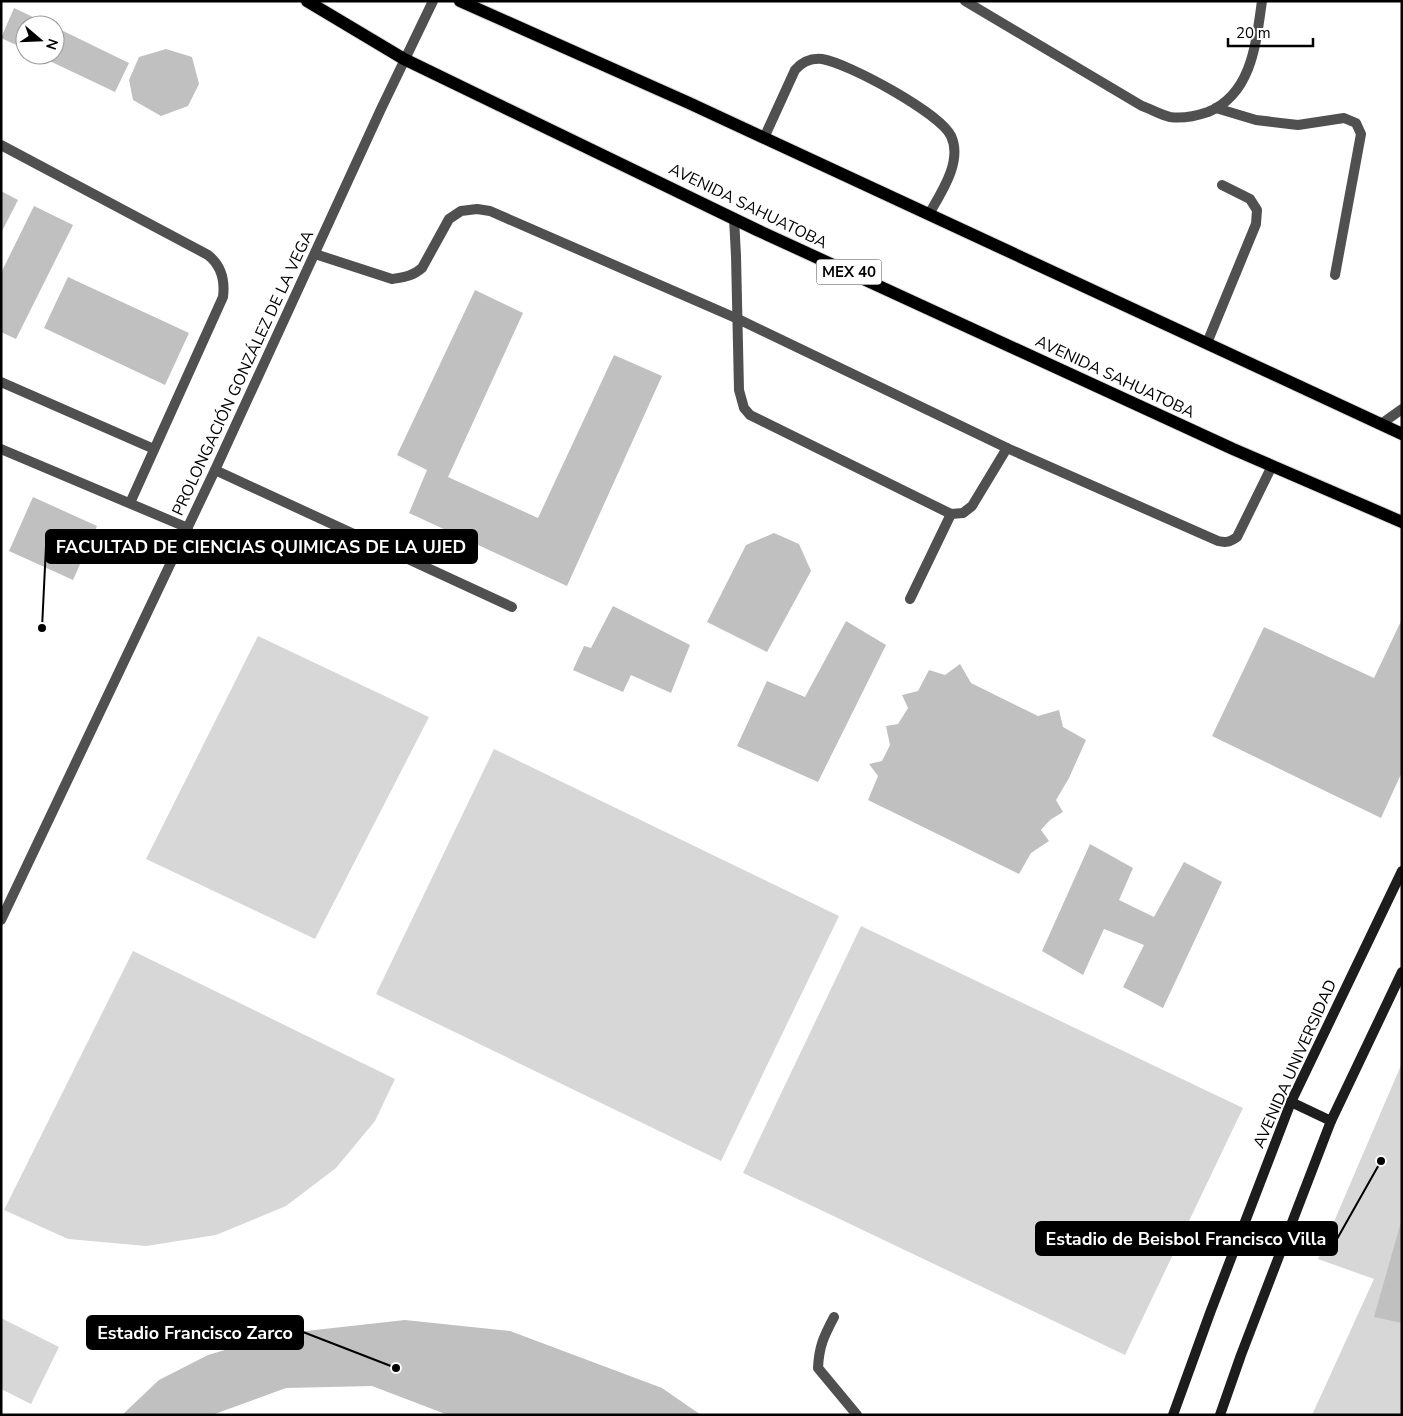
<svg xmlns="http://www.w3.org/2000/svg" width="1403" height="1416" font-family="'Nunito Sans',sans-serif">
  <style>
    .green { fill: #d7d7d7 }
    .building { fill: #c0c0c0 }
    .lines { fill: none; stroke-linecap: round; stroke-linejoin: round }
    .primary-casing { stroke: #dbdbdb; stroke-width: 14 }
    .lane { stroke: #505050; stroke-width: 10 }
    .street { stroke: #505050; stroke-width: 10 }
    .secondary { stroke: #1d1d1d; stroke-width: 10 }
    .primary { stroke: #000; stroke-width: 12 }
    .labels { text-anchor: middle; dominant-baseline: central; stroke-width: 4; stroke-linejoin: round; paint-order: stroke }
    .shield { fill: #fff; stroke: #4c4c4c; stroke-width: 1 }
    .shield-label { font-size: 15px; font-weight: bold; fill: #000 }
    .street-label { font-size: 16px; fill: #000; stroke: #fff }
    .leader { fill: none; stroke: #000; stroke-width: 2 }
    .callout-dot { fill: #000; stroke: #fff; stroke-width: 2 }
    .callout { fill: #000; stroke: #000; stroke-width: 2 }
    .callout-label { font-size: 18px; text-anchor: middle; font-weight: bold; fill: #fff }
  </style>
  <rect width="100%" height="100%" fill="#fff"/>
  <g class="green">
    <polygon points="258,636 429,717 315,939 146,859"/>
    <polygon points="494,749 839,916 721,1161 376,994"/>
    <polygon points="861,926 1243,1108 1125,1355 743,1173"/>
    <polygon points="133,951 395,1079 375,1121 336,1168 286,1206 216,1235 146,1246 68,1239 4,1210"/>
    <polygon points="1402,1063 1402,1415 1312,1415 1374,1279 1318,1259"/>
    <polygon points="1,1318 59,1347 31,1404 1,1389"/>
  </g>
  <g class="building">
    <polygon points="14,8 50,25 25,25 25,49 1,38"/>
    <polygon points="55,27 129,63 115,92 37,55 55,55"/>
    <polygon points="166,49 192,57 199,84 188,106 161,116 133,100 129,80 139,57"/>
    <polygon points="1,191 18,200 1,233"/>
    <polygon points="34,206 73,225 16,339 1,332 1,273"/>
    <polygon points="68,277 189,333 165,385 44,328"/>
    <polygon points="475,290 523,313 448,477 538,518 614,355 662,376 567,586 409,513 427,470 397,455"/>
    <polygon points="33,497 97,526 73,580 9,551"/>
    <polygon points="774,533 799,544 811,571 767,652 707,622 746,545"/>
    <polygon points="613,606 690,645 671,693 631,675 623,692 573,670 584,646 591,648"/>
    <polygon points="1402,619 1402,772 1381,818 1212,736 1264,627 1374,678"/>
    <polygon points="846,621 886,645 818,782 737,746 767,681 805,697"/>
    <polygon points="960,664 971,683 1038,716 1059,710 1063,727 1086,740 1069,778 1056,800 1063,812 1050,820 1041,830 1049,841 1031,853 1019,874 868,800 878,776 869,764 882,761 890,745 886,726 898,724 908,708 902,695 918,691 929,670 945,675"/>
    <polygon points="1090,844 1133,868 1119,900 1154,917 1184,862 1222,882 1163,1008 1123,987 1144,945 1104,929 1083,975 1042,951"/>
    <polygon points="1401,1222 1402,1222 1402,1323 1374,1317"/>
    <polygon points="405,1320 510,1331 662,1388 701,1415 448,1415 372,1386 286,1388 212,1415 122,1415 159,1380 208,1355 279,1334"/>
  </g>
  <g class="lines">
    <defs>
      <g id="primary">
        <polyline points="307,1 404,59 757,230 1233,449 1402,522"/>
        <polyline points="460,1 689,103 1402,434"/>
      </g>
    </defs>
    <use href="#primary" class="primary-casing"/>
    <g class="lane">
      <path d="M965,1l177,105c9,3 19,9 28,11 13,2 26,-1 38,-5 44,-18 48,-69 54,-111"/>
      <polyline points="1216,108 1256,120 1298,125 1344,118 1356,123 1361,134 1335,275"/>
      <path d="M764,138l31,-68c7,-8 16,-12 27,-11 26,4 118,54 129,77 12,25 -10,57 -22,78"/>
      <path d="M1,145l207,110c14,11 17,26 15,42l-93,206"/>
      <polyline points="734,218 736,256 739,390 744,408 750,415 951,514 963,513 972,506 1007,448"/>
      <path d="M315,254l77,25c12,-2 21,-3 30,-11l27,-49 12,-8 16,-2 13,2 248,108 269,129 211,93c8,2 12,1 19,-4l35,-71"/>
      <polyline points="1207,343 1256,224 1257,210 1250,199 1222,185"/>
      <polyline points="1,382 154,449"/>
      <polyline points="1381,424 1402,409"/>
      <polyline points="1,449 188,528"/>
      <polyline points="215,470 512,607"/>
      <polyline points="910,599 951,514"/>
      <path d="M834,1317c-10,19 -15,29 -16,51l39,47"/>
    </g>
    <polyline class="street" points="1,920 215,470 381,109 433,1"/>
    <g class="secondary">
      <polyline points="1291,1102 1331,1121"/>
      <polyline points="1173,1415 1210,1313 1291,1102 1402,871"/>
      <polyline points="1220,1415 1241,1355 1331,1121 1402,972"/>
    </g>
    <use href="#primary" class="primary"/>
  </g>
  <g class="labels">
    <rect class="shield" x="816.5" y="259.5" width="65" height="25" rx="4"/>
    <g class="shield-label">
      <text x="849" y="272">MEX 40</text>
    </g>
    <g class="street-label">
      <text transform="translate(748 206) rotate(26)">AVENIDA SAHUATOBA</text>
      <text transform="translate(243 373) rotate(-65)">PROLONGACIÓN GONZÁLEZ DE LA VEGA</text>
      <text transform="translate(1115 377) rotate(25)">AVENIDA SAHUATOBA</text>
      <text transform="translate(1295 1064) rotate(-66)">AVENIDA UNIVERSIDAD</text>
    </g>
  </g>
  <path class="leader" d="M42 628L46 546M1381 1161L1337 1239M396 1368L303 1332"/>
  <g class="callout-dot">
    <circle cx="42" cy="628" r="5"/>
    <circle cx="1381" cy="1161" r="5"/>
    <circle cx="396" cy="1368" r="5"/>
  </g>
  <g class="callout">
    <rect x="46" y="530" width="431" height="33" rx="5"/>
    <rect x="1036" y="1222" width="301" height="33" rx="5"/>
    <rect x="87" y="1316" width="216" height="33" rx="5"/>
  </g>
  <g class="callout-label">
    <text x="261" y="553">FACULTAD DE CIENCIAS QUIMICAS DE LA UJED</text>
    <text x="1186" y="1245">Estadio de Beisbol Francisco Villa</text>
    <text x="195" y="1339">Estadio Francisco Zarco</text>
  </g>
  <rect width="1403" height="1416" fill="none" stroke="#000000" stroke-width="5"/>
  <g transform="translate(40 40) rotate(109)"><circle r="24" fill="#ffffff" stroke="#999999"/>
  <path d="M0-4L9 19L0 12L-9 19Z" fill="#000000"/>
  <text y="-8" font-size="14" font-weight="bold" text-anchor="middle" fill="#000000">N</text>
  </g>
  <path d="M1228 38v8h85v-8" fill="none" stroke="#000000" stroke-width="2.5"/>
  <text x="1236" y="38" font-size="15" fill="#000000" stroke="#ffffff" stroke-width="4" paint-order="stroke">20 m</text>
</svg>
